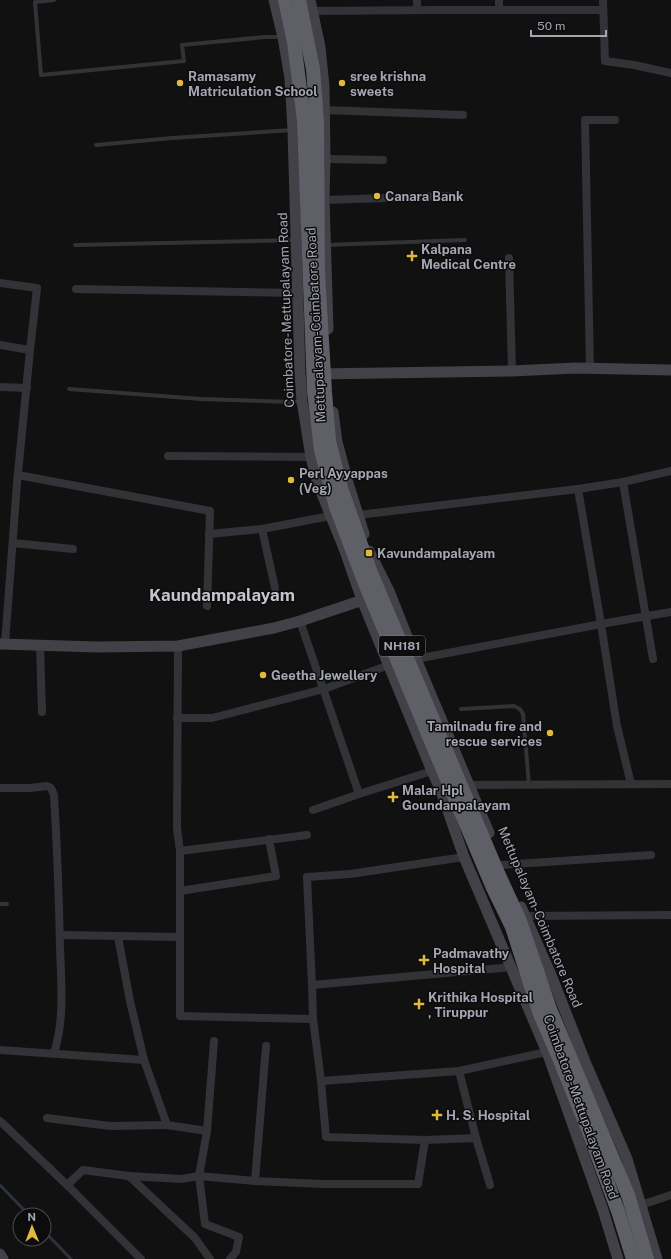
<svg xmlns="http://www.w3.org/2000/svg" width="671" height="1259" font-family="'Public Sans',sans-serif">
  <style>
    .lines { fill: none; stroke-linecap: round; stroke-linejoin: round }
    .stream { stroke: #2c323a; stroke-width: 3 }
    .lane { stroke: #323337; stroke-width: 4 }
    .street { stroke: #323337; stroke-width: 8 }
    .secondary { stroke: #414147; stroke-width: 11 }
    .highway-bridge { stroke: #5f6067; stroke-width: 14 }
    .poi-dot { fill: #e1ba3b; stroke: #0c0c0d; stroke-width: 1.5 }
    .labels { text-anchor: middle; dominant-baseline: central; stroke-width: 3; stroke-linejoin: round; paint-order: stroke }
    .shield { fill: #0c0c0d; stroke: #767880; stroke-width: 1 }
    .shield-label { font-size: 12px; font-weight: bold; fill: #a4a6b2 }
    .poi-label { font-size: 13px; font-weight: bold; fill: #a4a6b2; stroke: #0c0c0d; text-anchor: start }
    .street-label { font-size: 13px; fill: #a4a6b2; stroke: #0c0c0d }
    .district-label { font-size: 17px; font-weight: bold; fill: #c4c6ce; stroke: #0c0c0d }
  </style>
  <rect width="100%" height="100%" fill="#111112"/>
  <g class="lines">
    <g class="stream">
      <polyline points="0,1185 29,1215"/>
      <polyline points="44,1231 71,1259"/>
    </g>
    <g class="lane">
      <polyline points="54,0 35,2 41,75 184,61 182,45 265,37 282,37"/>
      <polyline points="96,145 172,138 293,130"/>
      <polyline points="75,245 295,240"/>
      <polyline points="325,245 465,240"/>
      <polyline points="69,389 201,399 292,402 302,401"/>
      <polyline points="461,709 514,706 520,709 523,714 529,785"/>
      <polyline points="0,904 7,904"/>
    </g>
    <g class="street">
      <polyline points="417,0 417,10"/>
      <polyline points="499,0 499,10"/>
      <polyline points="603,0 605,61 634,65 671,73"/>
      <polyline points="313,11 434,10 603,10"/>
      <polyline points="324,110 463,115"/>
      <polyline points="325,159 383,160"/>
      <polyline points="324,200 449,196"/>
      <polyline points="509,258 512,371"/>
      <polyline points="0,283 37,288 30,350 17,483 5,644"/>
      <polyline points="76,289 298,293"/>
      <polyline points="0,345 30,350"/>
      <polyline points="590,369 585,120 615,120"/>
      <polyline points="0,387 27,388"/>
      <polyline points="168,456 311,457"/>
      <polyline points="18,475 210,511 207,606"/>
      <polyline points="623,482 653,659"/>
      <polyline points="578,489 601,624 617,726 631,784"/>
      <polyline points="358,515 578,489 623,482 671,471"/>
      <polyline points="262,529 275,588"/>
      <polyline points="209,534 262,529 330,516"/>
      <polyline points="13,543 73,549"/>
      <polyline points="300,621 359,794 313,810"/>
      <polyline points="40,645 42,712"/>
      <polyline points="178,646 177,828 180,851 180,1016 313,1019"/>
      <polyline points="416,659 601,624 671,612"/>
      <polyline points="177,718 212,718 324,689 389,665"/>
      <polyline points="468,785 671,784"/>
      <path d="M0,788h30l17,-2 4,2 3,7c3,51 5,101 6,152 1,35 5,72 -6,106"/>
      <polyline points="359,794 432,771"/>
      <polyline points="180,851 307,835"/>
      <polyline points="502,865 651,855"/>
      <polyline points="180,891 276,876 269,839"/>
      <polyline points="525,916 671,915"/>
      <polyline points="60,935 180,937"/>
      <polyline points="118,937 130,1001 144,1060 167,1125 207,1131 199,1176 205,1224 239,1237 236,1252 230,1259"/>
      <polyline points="312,985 512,967"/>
      <polyline points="0,1050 144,1060"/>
      <polyline points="321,1081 313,1019 312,985 307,877 350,874 464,857"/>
      <polyline points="47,1118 110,1126 167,1125"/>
      <polyline points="0,1121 67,1185 83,1170 129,1176 195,1238 210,1259"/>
      <polyline points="207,1131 214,1041"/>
      <polyline points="476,1138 490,1185"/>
      <polyline points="425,1140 326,1137 321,1081 459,1071 551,1051"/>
      <polyline points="129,1176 181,1179 199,1176 255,1181 323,1184 418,1184 425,1140 476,1138 459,1071"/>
      <polyline points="255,1181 266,1046"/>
      <polyline points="67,1185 141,1259"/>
      <polyline points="641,1205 671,1195"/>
    </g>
    <g class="secondary">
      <polyline points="274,0 283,37 290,78 293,130 300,373 302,401 311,457 318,484 345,551 362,600 432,771 441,791 464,857 547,1052 603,1210 618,1259"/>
      <polyline points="310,0 320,47 324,86 325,159 324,200 328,329"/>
      <polyline points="317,374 512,371 576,368 671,370"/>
      <polyline points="333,412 337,442 348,483 364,534"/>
      <polyline points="369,551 389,591 416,659 489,833"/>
      <polyline points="0,644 97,647 178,646 274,628 300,621 369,598"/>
      <polyline points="521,907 551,975 586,1064 627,1159 657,1259"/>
      <polyline points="0,1254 3,1259"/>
    </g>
    <g class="highway-bridge">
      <polyline points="285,0 294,42 304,120 314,391 321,450 336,507 366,586 401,669 433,746 493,888 512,927 540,1014 559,1058 588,1130 618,1211 633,1259"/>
      <polyline points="299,0 313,69 317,122 318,272 325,392 329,441 341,488 371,573 497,871 520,921 550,1009 628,1195 647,1259"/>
    </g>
  </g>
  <g class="poi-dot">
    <circle cx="180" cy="83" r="4"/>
    <circle cx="342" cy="83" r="4"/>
    <circle cx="377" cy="196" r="4"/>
    <path d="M410 250h4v4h4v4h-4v4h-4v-4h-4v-4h4z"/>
    <circle cx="291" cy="480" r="4"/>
    <rect x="365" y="549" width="8" height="8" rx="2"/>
    <circle cx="263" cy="675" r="4"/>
    <circle cx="550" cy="733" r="4"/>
    <path d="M391 791h4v4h4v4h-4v4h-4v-4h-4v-4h4z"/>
    <path d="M422 954h4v4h4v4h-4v4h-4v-4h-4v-4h4z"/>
    <path d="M417 998h4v4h4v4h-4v4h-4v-4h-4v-4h4z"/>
    <path d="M435 1109h4v4h4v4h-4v4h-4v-4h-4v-4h4z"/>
  </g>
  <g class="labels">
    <rect class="shield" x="379" y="636" width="46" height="20" rx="3"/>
    <g class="shield-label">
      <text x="402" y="646">NH181</text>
    </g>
    <g class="poi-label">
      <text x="188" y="76">Ramasamy<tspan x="188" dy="15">Matriculation School</tspan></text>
      <text x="350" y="76">sree krishna<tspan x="350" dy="15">sweets</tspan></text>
      <text x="385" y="196">Canara Bank</text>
      <text x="421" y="249">Kalpana<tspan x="421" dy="15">Medical Centre</tspan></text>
      <text x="299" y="473">Perl Ayyappas<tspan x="299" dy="15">(Veg)</tspan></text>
      <text x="377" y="553">Kavundampalayam</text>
      <text x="271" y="675">Geetha Jewellery</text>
      <text x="542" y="726" text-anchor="end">Tamilnadu fire and<tspan x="542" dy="15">rescue services</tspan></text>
      <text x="402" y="790">Malar Hpl<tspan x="402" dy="15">Goundanpalayam</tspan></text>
      <text x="433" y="953">Padmavathy<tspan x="433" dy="15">Hospital</tspan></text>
      <text x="428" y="997">Krithika Hospital<tspan x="428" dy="15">, Tiruppur</tspan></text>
      <text x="446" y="1115">H. S. Hospital</text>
    </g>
    <g class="street-label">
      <text transform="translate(286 310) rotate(-92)">Coimbatore-Mettupalayam Road</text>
      <text transform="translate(316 325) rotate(-93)">Mettupalayam-Coimbatore Road</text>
      <text transform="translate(540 917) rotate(67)">Mettupalayam-Coimbatore Road</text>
      <text transform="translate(581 1107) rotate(70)">Coimbatore-Mettupalayam Road</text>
    </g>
    <g class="district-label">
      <text x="222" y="595">Kaundampalayam</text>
    </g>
  </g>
  <g transform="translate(32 1227) rotate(359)"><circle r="19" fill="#0c0c0d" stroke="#494a4f"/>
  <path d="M0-3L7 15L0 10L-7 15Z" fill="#e1ba3b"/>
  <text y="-6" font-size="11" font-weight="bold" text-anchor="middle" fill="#a4a6b2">N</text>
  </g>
  <path d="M531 30v6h75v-6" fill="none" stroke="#a4a6b2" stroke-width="2"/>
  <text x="537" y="30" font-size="12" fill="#a4a6b2" stroke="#0c0c0d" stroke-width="3" paint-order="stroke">50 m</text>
</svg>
